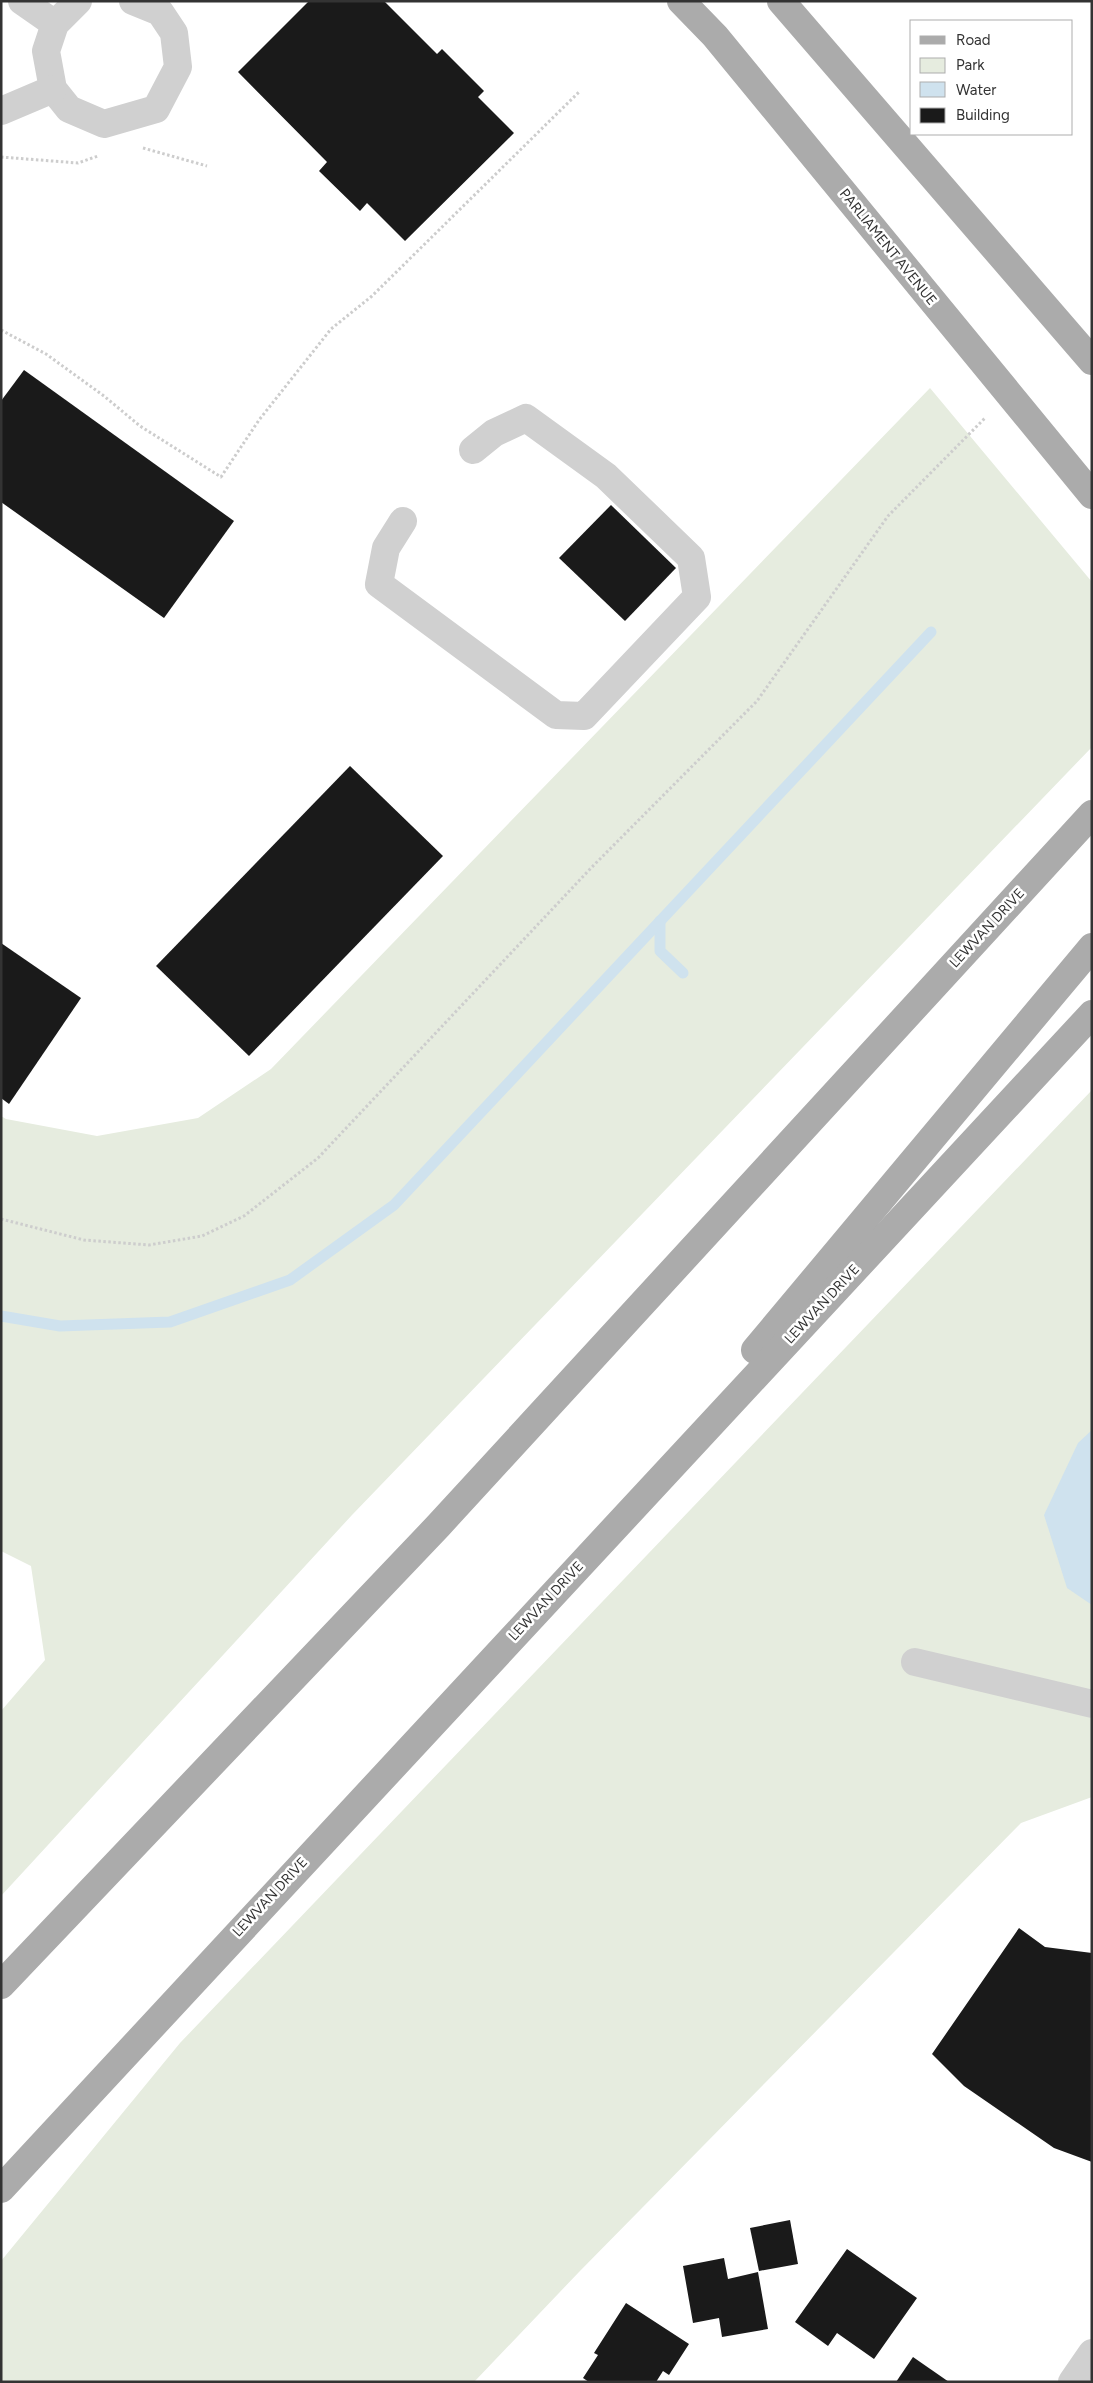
<svg xmlns="http://www.w3.org/2000/svg" width="1093" height="2383" font-family="Figtree,sans-serif">
  <style>
    .green { fill: #e6ecdf }
    .water { fill: #cfe2ee }
    .lines { fill: none; stroke-linecap: round; stroke-linejoin: round }
    .stream { stroke: #cfe2ee; stroke-width: 11 }
    .building { fill: #1a1a1a }
    .path { stroke: #cdcdcd; stroke-width: 3; stroke-dasharray: 2.5 2.5; stroke-linecap: butt }
    .minor { stroke: #d0d0d0; stroke-width: 28 }
    .major { stroke: #ababab; stroke-width: 28 }
    .labels { text-anchor: middle; dominant-baseline: central; stroke-width: 5; stroke-linejoin: round; paint-order: stroke }
    .street-label { font-size: 14px; fill: #333; stroke: #fff }
  </style>
  <rect width="100%" height="100%" fill="#fff"/>
  <g class="green">
    <polygon points="930,388 1092,582 1092,747 352,1515 1,1896 1,1711 45,1660 31,1566 1,1551 1,1116 6,1119 97,1136 198,1118 271,1069"/>
    <polygon points="1092,1090 1092,1797 1021,1823 579,2272 474,2382 1,2382 1,2261 180,2043"/>
  </g>
  <polygon class="water" points="1092,1430 1092,1605 1067,1588 1044,1515 1078,1443"/>
  <g class="lines">
    <g class="stream">
      <polyline points="660,921 660,951 683,973"/>
      <polyline points="1,1316 60,1326 170,1322 290,1280 394,1205 931,632"/>
    </g>
  </g>
  <g class="building">
    <polygon points="309,1 384,1 437,54 442,49 484,91 478,97 514,133 405,241 367,203 360,211 319,171 327,162 238,72"/>
    <polygon points="24,370 234,521 164,618 1,502 1,401"/>
    <polygon points="611,505 676,568 625,621 559,558"/>
    <polygon points="350,766 443,856 249,1056 156,966"/>
    <polygon points="1,943 81,998 9,1104 1,1098"/>
    <polygon points="1019,1928 1045,1947 1092,1953 1092,2162 1054,2148 964,2086 932,2054"/>
    <polygon points="790,2220 798,2264 759,2271 750,2228"/>
    <polygon points="847,2249 917,2298 874,2359 837,2333 828,2346 795,2322"/>
    <polygon points="724,2258 728,2279 758,2272 768,2329 722,2337 719,2318 693,2323 683,2266"/>
    <polygon points="626,2303 689,2344 669,2375 663,2371 656,2382 589,2382 583,2378 598,2355 594,2353"/>
    <polygon points="913,2357 949,2382 896,2382"/>
  </g>
  <g class="lines">
    <g class="path">
      <polyline points="143,148 207,166"/>
      <polyline points="1,157 78,163 98,156"/>
      <polyline points="1,330 46,354 104,396 140,426 221,477 259,420 331,329 372,296 580,91"/>
      <polyline points="1,1219 84,1240 149,1245 202,1236 244,1216 318,1158 591,868 757,701 888,516 986,417"/>
    </g>
    <g class="minor">
      <polyline points="22,1 55,24"/>
      <polyline points="78,1 55,24 46,51 53,89 69,109 104,124 156,109 178,67 174,33 160,12 133,1"/>
      <polyline points="1,111 53,89"/>
      <polyline points="403,521 386,548 379,584 556,715 584,716 697,597 691,558 606,476 526,418 494,433 473,450"/>
      <polyline points="915,1662 1092,1704"/>
      <polyline points="1072,2382 1092,2353"/>
    </g>
    <g class="major">
      <polyline points="681,1 715,36 1092,495"/>
      <polyline points="781,1 1092,361"/>
      <polyline points="755,1350 1092,947"/>
      <polyline points="1,1985 438,1526 1092,814"/>
      <polyline points="1,2189 1092,1014"/>
    </g>
  </g>
  <g class="labels">
    <g class="street-label">
      <text transform="translate(888 247) rotate(51)">PARLIAMENT AVENUE</text>
      <text transform="translate(987 928) rotate(-47)">LEWVAN DRIVE</text>
      <text transform="translate(822 1304) rotate(-47)">LEWVAN DRIVE</text>
      <text transform="translate(546 1601) rotate(-47)">LEWVAN DRIVE</text>
      <text transform="translate(270 1897) rotate(-47)">LEWVAN DRIVE</text>
    </g>
  </g>
  <rect width="1093" height="2383" fill="none" stroke="#333333" stroke-width="5"/>
  <rect x="910" y="20" width="162" height="115" fill="#ffffff" stroke="#adadad"/>
  <rect x="920" y="36" width="25" height="8" fill="#ababab" stroke="#adadad"/>
  <text x="956" y="45" font-size="15" fill="#333333">Road</text>
  <rect x="920" y="58" width="25" height="15" fill="#e6ecdf" stroke="#adadad"/>
  <text x="956" y="70" font-size="15" fill="#333333">Park</text>
  <rect x="920" y="82" width="25" height="15" fill="#cfe2ee" stroke="#adadad"/>
  <text x="956" y="95" font-size="15" fill="#333333">Water</text>
  <rect x="920" y="108" width="25" height="15" fill="#1a1a1a" stroke="#adadad"/>
  <text x="956" y="120" font-size="15" fill="#333333">Building</text>
</svg>
